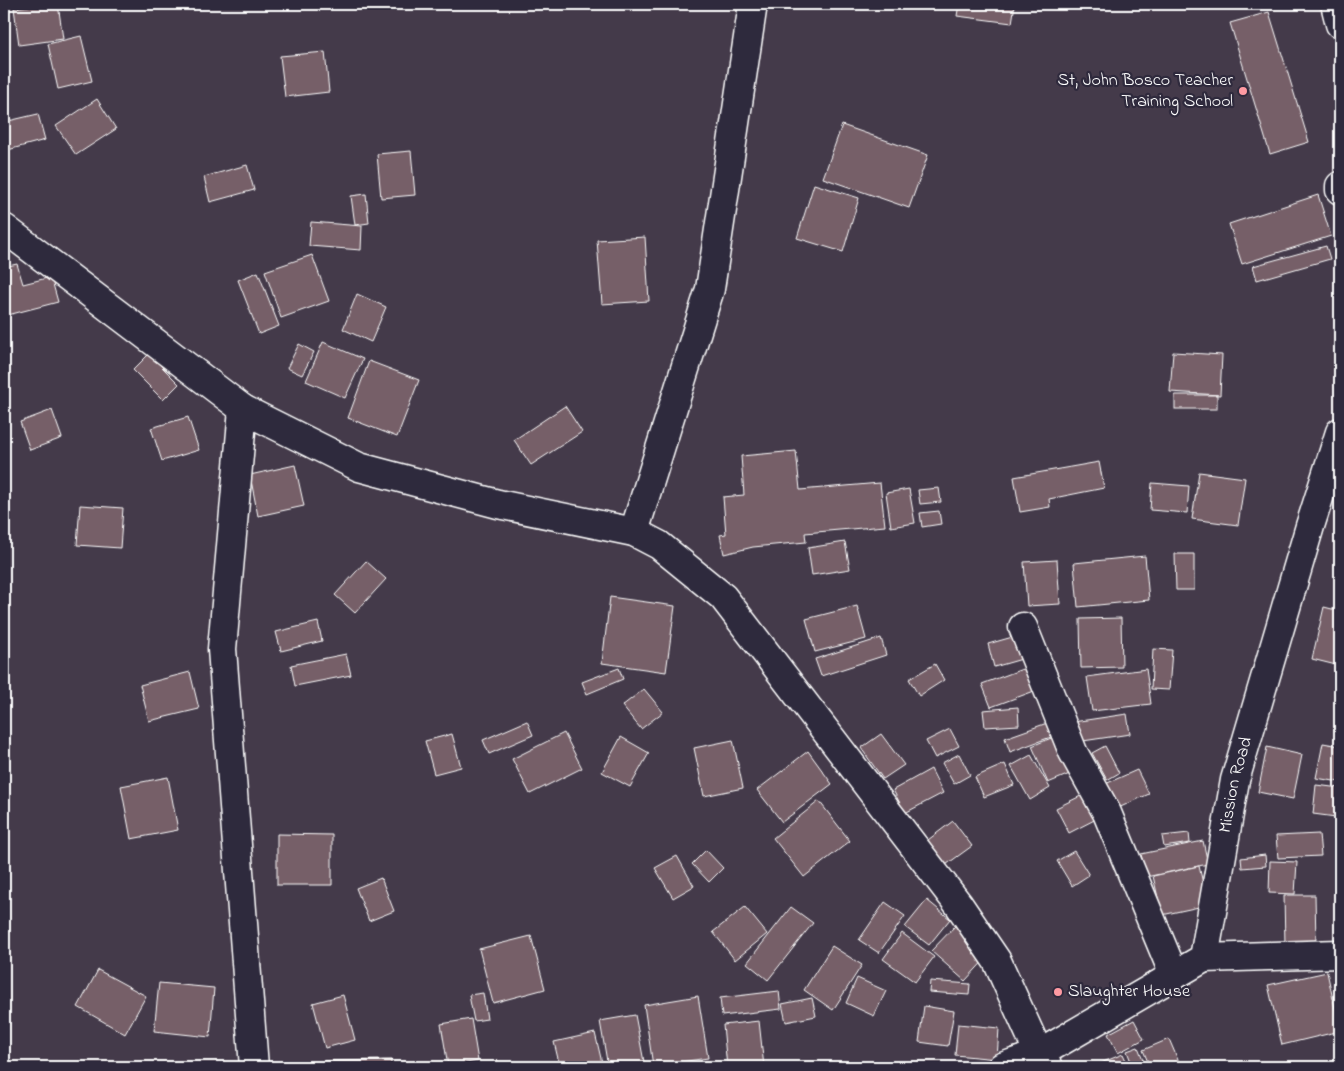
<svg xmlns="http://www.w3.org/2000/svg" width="1344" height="1071" font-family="'Indie Flower',sans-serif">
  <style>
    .building { fill: #765e67; stroke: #fff }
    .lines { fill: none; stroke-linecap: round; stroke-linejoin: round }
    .street-casing { stroke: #fff; stroke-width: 31 }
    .secondary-casing { stroke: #fff; stroke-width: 31 }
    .street { stroke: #2f2a3d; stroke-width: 28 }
    .secondary { stroke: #2f2a3d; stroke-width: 28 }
    .poi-dot { fill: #ff9aa2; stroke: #2f2a3d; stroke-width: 2 }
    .labels { text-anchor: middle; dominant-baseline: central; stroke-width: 4.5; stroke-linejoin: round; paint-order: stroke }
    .poi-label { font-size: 18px; fill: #fff; stroke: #2f2a3d; text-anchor: end }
    .street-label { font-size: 18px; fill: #fff; stroke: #2f2a3d }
  </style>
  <rect width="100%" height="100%" fill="#443a4a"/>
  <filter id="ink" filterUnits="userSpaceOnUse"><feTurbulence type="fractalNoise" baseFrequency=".02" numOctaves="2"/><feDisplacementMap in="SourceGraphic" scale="10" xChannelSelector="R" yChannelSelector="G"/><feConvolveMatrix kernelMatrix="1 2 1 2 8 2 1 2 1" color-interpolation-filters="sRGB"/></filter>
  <g filter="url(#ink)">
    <g class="building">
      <polygon points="45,4 58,4 63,39 19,45 14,8"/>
      <polygon points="959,4 1015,4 1012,23 957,16"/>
      <polygon points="1269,12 1309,142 1270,154 1230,23"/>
      <polygon points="81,36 92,81 58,89 48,44"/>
      <polygon points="325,52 329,92 285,97 280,56"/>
      <polygon points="97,99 116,129 76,155 56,126"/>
      <polygon points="38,114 45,140 4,151 4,122"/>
      <polygon points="842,125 928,155 909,208 823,178"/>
      <polygon points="411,151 415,195 381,198 377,154"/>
      <polygon points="247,165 254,190 210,202 204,177"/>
      <polygon points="814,184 859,198 843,252 797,238"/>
      <polygon points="366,194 369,223 355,225 351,196"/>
      <polygon points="1318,195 1331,236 1242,264 1229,224"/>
      <polygon points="311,222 362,226 361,250 309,246"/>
      <polygon points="645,237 649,301 602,304 597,240"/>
      <polygon points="1326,246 1330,259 1257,280 1253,266"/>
      <polygon points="312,255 329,301 281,318 265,271"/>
      <polygon points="17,264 23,284 51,277 58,302 4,316 4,267"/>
      <polygon points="258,272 279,326 259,334 238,280"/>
      <polygon points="357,294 386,307 371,342 343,329"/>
      <polygon points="323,342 363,359 345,398 306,381"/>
      <polygon points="299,344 314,352 302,375 287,368"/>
      <polygon points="1173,352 1222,355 1220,395 1170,392"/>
      <polygon points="149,354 179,384 163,400 133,370"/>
      <polygon points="369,361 419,380 397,437 348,418"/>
      <rect x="1175" y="395" width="42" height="14"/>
      <polygon points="565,406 582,432 531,465 514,440"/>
      <polygon points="52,410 62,438 30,450 20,422"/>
      <polygon points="188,417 199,450 162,461 151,428"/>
      <polygon points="796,451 800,490 880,483 885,526 805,533 806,542 753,547 724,554 720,535 726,534 723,497 744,495 741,456"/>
      <polygon points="1099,462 1104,488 1049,499 1050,507 1020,512 1014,477"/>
      <polygon points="295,465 304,506 258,516 250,475"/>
      <polygon points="1199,472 1245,478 1238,525 1192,519"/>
      <polygon points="1152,483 1189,486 1187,513 1150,510"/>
      <polygon points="939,488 941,502 920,504 918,490"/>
      <polygon points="909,489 915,523 891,527 886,493"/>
      <polygon points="80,505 123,508 120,548 77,545"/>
      <polygon points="939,511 941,524 922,527 920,513"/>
      <polygon points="845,542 850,569 812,575 808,548"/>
      <polygon points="1175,554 1194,554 1194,590 1176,590"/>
      <polygon points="1145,556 1149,600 1078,607 1074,563"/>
      <polygon points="1057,560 1060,604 1027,606 1024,562"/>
      <polygon points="366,561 386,579 355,613 335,595"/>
      <polygon points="610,597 675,606 666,672 602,663"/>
      <polygon points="857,606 866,639 815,652 806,619"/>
      <polygon points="1324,607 1340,611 1340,666 1312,659"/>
      <polygon points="1121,618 1122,667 1081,668 1080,619"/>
      <polygon points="318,622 322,641 281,651 276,632"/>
      <polygon points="1016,636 1022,659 994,667 988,644"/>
      <polygon points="881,638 886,655 821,676 815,659"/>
      <polygon points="1153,649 1172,650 1169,690 1151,689"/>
      <polygon points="346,654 351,675 295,686 291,665"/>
      <polygon points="935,664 944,680 919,696 909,679"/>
      <polygon points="1028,667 1037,690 991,707 982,684"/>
      <polygon points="619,668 623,679 587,694 582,682"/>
      <polygon points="1146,669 1151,704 1092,711 1087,677"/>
      <polygon points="190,672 199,709 149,721 140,685"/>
      <polygon points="644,689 663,712 641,729 622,706"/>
      <polygon points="1018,707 1019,725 985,727 983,710"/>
      <polygon points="1127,714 1130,734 1076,742 1073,722"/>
      <polygon points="527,721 533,735 489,754 483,740"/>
      <polygon points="1050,722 1056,735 1010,752 1005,738"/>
      <polygon points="950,729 959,746 935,758 926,741"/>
      <polygon points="564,733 582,768 530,794 512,759"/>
      <polygon points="452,734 461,767 434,774 425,741"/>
      <polygon points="881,734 904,765 883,779 861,748"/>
      <polygon points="1056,736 1072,773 1048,783 1032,746"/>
      <polygon points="621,737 649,753 630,787 602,772"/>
      <polygon points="733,740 743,788 704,796 694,748"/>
      <polygon points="1323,743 1340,746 1340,782 1316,778"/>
      <polygon points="1105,746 1119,773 1107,780 1092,753"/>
      <polygon points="1267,747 1302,755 1293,799 1258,792"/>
      <polygon points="808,751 832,784 782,822 757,790"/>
      <polygon points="959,754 970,775 954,784 942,763"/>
      <polygon points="1031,755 1050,788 1030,800 1011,766"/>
      <polygon points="1005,764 1014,785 984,797 975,777"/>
      <polygon points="931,769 943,793 905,813 893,790"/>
      <polygon points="1137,770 1149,794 1114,810 1103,785"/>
      <polygon points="168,777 178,830 131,839 121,786"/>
      <polygon points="1316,785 1340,788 1336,817 1313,814"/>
      <polygon points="1091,791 1104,815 1069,833 1056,808"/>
      <polygon points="819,801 850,841 804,877 773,838"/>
      <polygon points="953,821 972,846 943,867 924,843"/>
      <polygon points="1189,833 1190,843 1164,847 1162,836"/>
      <polygon points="277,834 332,835 332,885 277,885"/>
      <polygon points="1319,834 1321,856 1278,858 1276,836"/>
      <polygon points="1203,841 1208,864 1146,877 1141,854"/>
      <polygon points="706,850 723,868 709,882 692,864"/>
      <polygon points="1074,851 1089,875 1072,886 1057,861"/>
      <polygon points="1265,855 1266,866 1242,868 1241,858"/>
      <polygon points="677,856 694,886 673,898 655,868"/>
      <polygon points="1270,861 1297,862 1295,894 1269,893"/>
      <polygon points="1199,866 1208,905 1162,915 1153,876"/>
      <polygon points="381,878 394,911 369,921 356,888"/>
      <polygon points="1284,895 1315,895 1316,944 1285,945"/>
      <polygon points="927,900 950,919 929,945 905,927"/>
      <polygon points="885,902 905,916 879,953 859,940"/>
      <polygon points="745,907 767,934 735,960 713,932"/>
      <polygon points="791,907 813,923 768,980 747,963"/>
      <polygon points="955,926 988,956 965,981 931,951"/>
      <polygon points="902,933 934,957 915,982 883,959"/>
      <polygon points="531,936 545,989 493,1003 479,949"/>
      <polygon points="832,946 862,965 833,1010 804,990"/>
      <polygon points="98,970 146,996 125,1034 78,1007"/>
      <polygon points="1327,972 1340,1031 1282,1045 1268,985"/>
      <polygon points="857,978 886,991 874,1016 846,1003"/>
      <polygon points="930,981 970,984 969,995 929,992"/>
      <polygon points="159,983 214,988 210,1037 154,1031"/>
      <polygon points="779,991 781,1009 722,1016 720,998"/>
      <polygon points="483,993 487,1019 474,1021 469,995"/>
      <polygon points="343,995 355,1040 325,1048 313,1003"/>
      <polygon points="698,996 708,1058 653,1066 644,1005"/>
      <polygon points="812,998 816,1016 786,1022 782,1004"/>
      <polygon points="924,1006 954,1011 948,1046 919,1042"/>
      <polygon points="635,1015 645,1067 608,1067 600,1021"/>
      <polygon points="471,1019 478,1061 448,1066 441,1024"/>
      <polygon points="1134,1020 1144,1039 1118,1053 1108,1034"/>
      <polygon points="759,1021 764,1067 727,1067 723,1025"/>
      <polygon points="958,1024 999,1028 997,1059 955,1055"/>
      <polygon points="595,1033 603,1067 560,1067 554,1042"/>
      <polygon points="1169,1039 1181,1067 1150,1067 1143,1050"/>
      <polygon points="1138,1047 1146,1067 1133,1067 1127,1051"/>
      <polygon points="1123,1054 1129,1067 1091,1067"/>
      <polygon points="391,1060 391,1067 324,1067 324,1061"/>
      <polygon points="1278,1063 1280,1067 1265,1067"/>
    </g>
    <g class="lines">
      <defs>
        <g id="street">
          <polyline points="1335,4 1340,24"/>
          <polyline points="1340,186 1340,190"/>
          <polyline points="243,409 222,649 254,1067"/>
          <polyline points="634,532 710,289 753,4"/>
          <polyline points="1023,627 1073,752 1107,813 1174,975"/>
          <polyline points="1204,958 1340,954"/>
          <path id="s1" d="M1002,1067l37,-13 165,-96 31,-178 75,-254 30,-94"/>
        </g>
        <polyline id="secondary" points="4,228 243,409 359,467 498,504 634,532 659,545 723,597 959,905 997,961 1039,1054 1048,1067"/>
      </defs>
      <use href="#street" class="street-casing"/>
      <use href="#secondary" class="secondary-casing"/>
      <use href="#street" class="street"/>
      <use href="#secondary" class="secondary"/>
    </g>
  </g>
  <g class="poi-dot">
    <circle cx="1243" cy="91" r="5"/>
    <circle cx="1058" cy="992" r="5"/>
  </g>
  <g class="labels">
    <g class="poi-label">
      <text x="1233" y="81">St, John Bosco Teacher<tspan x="1233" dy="21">Training School</tspan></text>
      <text x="1068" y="992" text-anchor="start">Slaughter House</text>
    </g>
    <g class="street-label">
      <text stroke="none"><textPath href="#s1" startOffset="406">Mission Road</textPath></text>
    </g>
  </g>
  <rect width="1344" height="1071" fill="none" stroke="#2f2a3d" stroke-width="20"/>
  <rect x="10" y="10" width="1324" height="1051" fill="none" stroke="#fff" stroke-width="2" filter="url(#ink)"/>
</svg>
